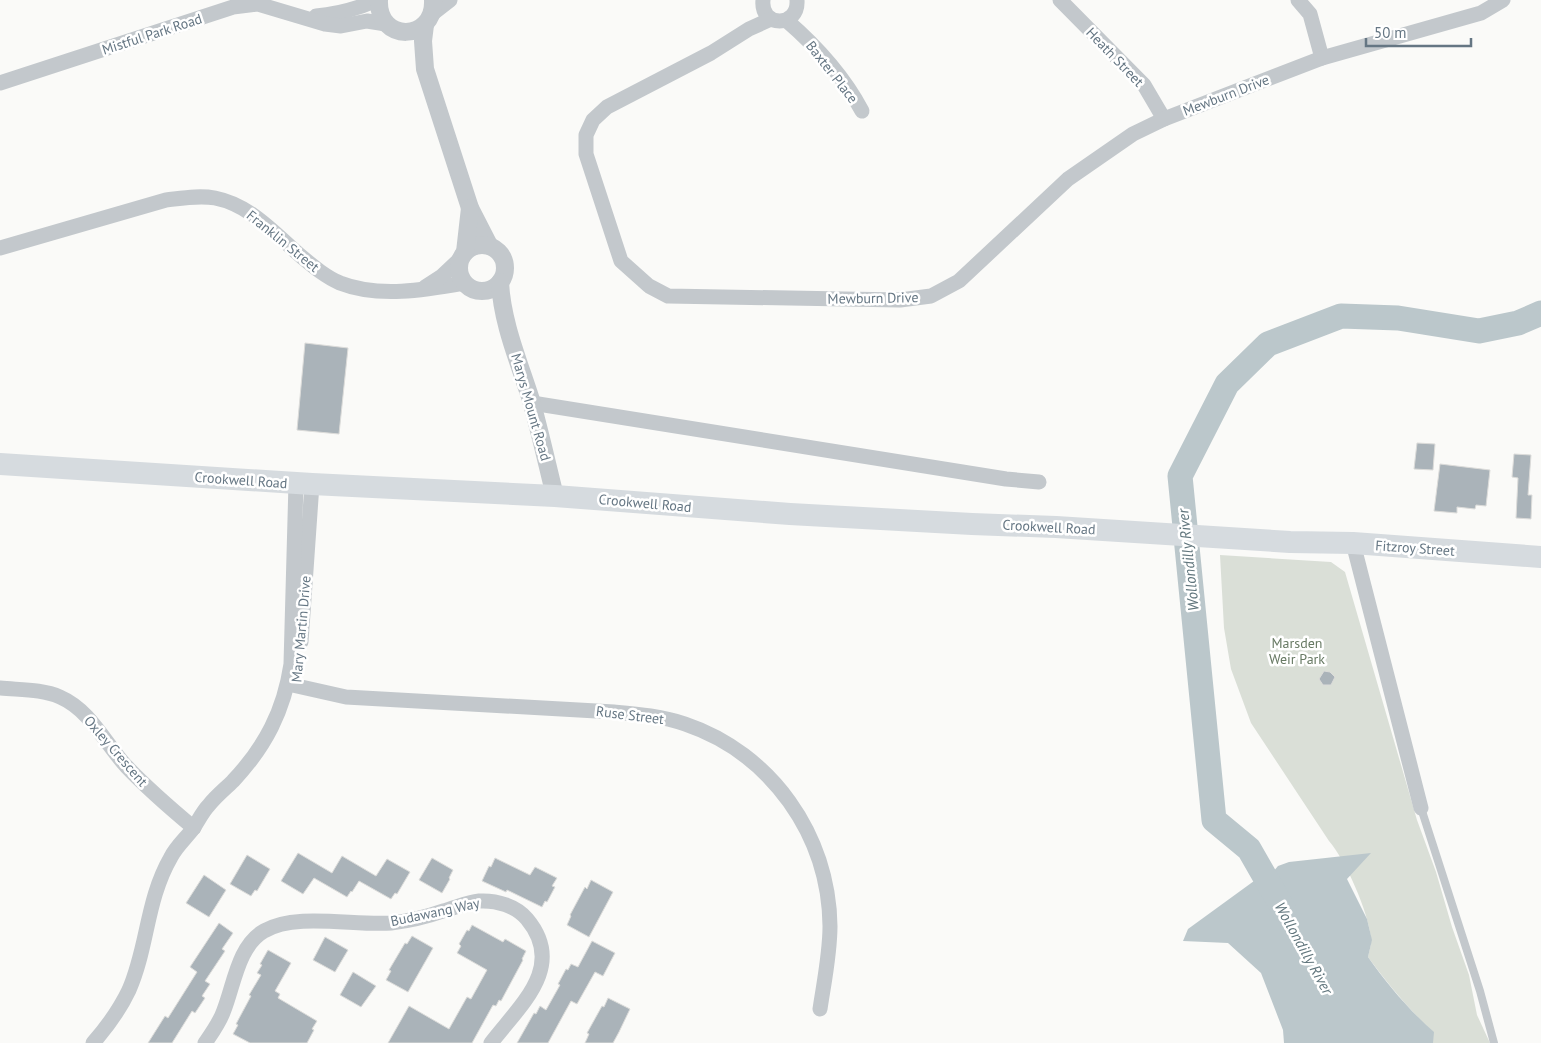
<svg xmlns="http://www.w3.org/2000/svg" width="1541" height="1043" font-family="'PT Sans',sans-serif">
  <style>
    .green { fill: #dadfd7 }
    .water { fill: #bbc7cb }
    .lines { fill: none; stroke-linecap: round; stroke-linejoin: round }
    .river { stroke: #bbc7cb; stroke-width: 25 }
    .building { fill: #aab3b9; stroke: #dcdcda }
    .service { stroke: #c3c8cc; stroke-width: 8 }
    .minor { stroke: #c3c8cc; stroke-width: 15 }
    .tertiary { stroke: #c3c8cc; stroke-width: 18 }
    .primary { stroke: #d6dbdf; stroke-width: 22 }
    .labels { text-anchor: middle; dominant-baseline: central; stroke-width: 5; stroke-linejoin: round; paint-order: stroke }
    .street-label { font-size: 14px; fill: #657683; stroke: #fff }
    .park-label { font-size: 14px; fill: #687a64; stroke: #fff }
    .water-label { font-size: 15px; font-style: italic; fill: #60757c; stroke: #fff }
  </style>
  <rect width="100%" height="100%" fill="#fafaf8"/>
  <path class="green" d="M1220,555l111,7 14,10 72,248 19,52 16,55 17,48 8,40 13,28h-57v-11c-24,-22 -45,-48 -65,-75 1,-6 4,-13 3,-19 -3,-27 -25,-77 -42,-97l-78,-118 -20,-54 -7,-41z"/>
  <path class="water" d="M1371,853l-24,26 20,40 5,21 -4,17c19,27 41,53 66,75l-1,11h-149l-1,-13 -22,-57 -33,-30 -45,-2 5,-12 66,-48 13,-2 11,-13 11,-4z"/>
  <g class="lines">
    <polyline class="river" points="1284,910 1249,849 1214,820 1180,476 1227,384 1268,344 1341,316 1398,318 1479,331 1518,323 1541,313"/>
  </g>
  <g class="building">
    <polygon points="305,343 348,348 339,434 297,430"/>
    <polygon points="1417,443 1435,444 1433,470 1414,469"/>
    <polygon points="1514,454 1531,455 1528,495 1532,495 1531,519 1516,518 1518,478 1512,477"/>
    <polygon points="1440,464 1490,470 1486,506 1476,505 1475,509 1457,507 1457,513 1434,511"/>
    <polygon points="1324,671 1330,672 1335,677 1331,685 1323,685 1319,679"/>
    <polygon points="298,853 332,873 342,856 376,876 387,859 410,872 397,894 395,893 391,899 359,881 352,892 351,891 347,897 314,878 303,894 281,881"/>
    <polygon points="247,855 270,869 257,891 255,890 251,896 230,884"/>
    <polygon points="432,858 453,870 449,878 450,879 442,893 419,880"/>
    <polygon points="495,858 530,875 535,867 557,878 552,886 555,887 547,902 545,901 542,907 507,890 506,892 482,881 489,866 491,867"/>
    <polygon points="204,875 226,890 209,917 186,903"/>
    <polygon points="591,880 613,892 589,937 567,925 571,916 570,915 585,887 587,889"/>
    <polygon points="219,923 233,933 222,949 225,951 205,981 210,984 202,996 205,998 195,1013 192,1011 172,1043 148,1043 165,1016 168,1018 197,972 190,967"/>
    <polygon points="472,925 503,942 505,939 526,951 522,959 523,960 501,1001 499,1000 496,1006 493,1005 472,1043 388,1043 409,1006 449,1029 467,997 471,999 487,970 457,953 461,946 459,944 467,930 469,931"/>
    <polygon points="412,936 433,948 408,992 386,980 391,971 389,970 405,943 407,944"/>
    <polygon points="325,937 348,950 335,972 313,960"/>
    <polygon points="592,941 615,953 603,976 595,972 577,1004 571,1001 548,1043 517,1043 534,1013 536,1014 540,1006 546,1010 560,985 558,984 566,969 568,970 571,964 578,967"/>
    <polygon points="268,950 291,963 275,991 280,994 278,998 317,1021 312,1029 314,1030 307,1043 250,1043 233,1034 238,1025 236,1024 251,996 249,995 261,975 257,973 262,965 260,964"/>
    <polygon points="353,972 376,986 361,1007 340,995"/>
    <polygon points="608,998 630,1009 619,1032 613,1043 585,1043 589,1034 587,1033 602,1006 604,1007"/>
  </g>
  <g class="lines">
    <polyline class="service" points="1421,808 1480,991 1494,1043"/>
    <g class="minor">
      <path d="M763,0c-3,28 36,28 34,0"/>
      <polyline points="1060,0 1144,85 1164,119"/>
      <polyline points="1298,0 1310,14 1322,58"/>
      <polyline points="432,14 450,0"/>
      <path d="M316,16c23,-2 41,-7 61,-16"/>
      <polyline points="771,19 749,29 711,53 607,107 593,120 586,135 586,154 621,261 649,286 668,296 900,300 931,296 959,281 1068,179 1133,134 1164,119 1322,58 1481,13 1503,0"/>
      <path d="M786,20c29,25 58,57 76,91"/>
      <polyline points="0,83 233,7 258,4 325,24 341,26 367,21 386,24"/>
      <path d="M0,248l166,-48c17,-2 33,-5 49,-2 36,7 61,37 87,59 12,10 24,20 38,26 38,15 85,7 124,0"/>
      <polyline points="425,287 442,276 460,259"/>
      <polyline points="532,403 1006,479 1039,482"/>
      <polyline points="1353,543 1421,808"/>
      <polyline points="301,642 312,484"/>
      <path d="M288,684l58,13 268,15c23,2 48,4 71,12 86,29 144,111 145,202 0,28 -6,56 -10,83"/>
      <path d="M0,688c20,2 42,1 60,9 30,13 45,46 66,69 21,22 44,42 68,62"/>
      <path d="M93,1043c14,-16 27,-34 36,-53 19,-43 17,-90 42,-133 5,-10 14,-18 21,-27 6,-8 10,-18 17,-25 7,-9 16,-16 24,-24 32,-34 51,-70 58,-117l5,-181"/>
      <path d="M205,1043c7,-10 15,-21 19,-33 10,-25 14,-64 40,-79 31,-19 91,-5 127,-8 18,-2 35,-6 52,-12 12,-3 24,-9 36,-10 18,-1 37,5 48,18 40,48 -8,87 -36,124"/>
    </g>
    <g class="tertiary">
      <path d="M379,0c-2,43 56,42 54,0"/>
      <polyline points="425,25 423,41 425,69 470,208 489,245"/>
      <circle cx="482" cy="268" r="23"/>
      <polyline points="465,252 470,208"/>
      <path d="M500,282c2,41 19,80 31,118 9,32 16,64 24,96"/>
    </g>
    <polyline class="primary" points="0,464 312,484 555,496 790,514 972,524 1056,527 1290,542 1353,543 1541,557"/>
  </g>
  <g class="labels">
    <g class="street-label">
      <text transform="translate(152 34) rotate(-18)">Mistful Park Road</text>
      <text transform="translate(1115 57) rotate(46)">Heath Street</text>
      <text transform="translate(832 72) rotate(52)">Baxter Place</text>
      <text transform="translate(1226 95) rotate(-21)">Mewburn Drive</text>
      <text transform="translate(283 241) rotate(39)">Franklin Street</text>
      <text transform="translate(873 298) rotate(-1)">Mewburn Drive</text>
      <text transform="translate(531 407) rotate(74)">Marys Mount Road</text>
      <text transform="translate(241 480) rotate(4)">Crookwell Road</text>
      <text transform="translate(645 503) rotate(5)">Crookwell Road</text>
      <text transform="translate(1049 527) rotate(3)">Crookwell Road</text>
      <text transform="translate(1415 548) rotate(4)">Fitzroy Street</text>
      <text transform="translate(301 629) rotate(-85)">Mary Martin Drive</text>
      <text transform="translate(630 715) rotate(7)">Ruse Street</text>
      <text transform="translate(116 751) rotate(49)">Oxley Crescent</text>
      <text transform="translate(435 912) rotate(-12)">Budawang Way</text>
    </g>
    <g class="park-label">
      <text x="1297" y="643">Marsden<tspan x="1297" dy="16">Weir Park</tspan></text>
    </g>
    <g class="water-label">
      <text transform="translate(1188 560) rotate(-96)">Wollondilly River</text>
      <text transform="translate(1304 948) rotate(61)">Wollondilly River</text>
    </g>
  </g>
  <path d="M1366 38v8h105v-8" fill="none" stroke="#657683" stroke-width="2.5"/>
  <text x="1374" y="38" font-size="15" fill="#657683" stroke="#ffffff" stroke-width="4" paint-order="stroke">50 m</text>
</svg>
